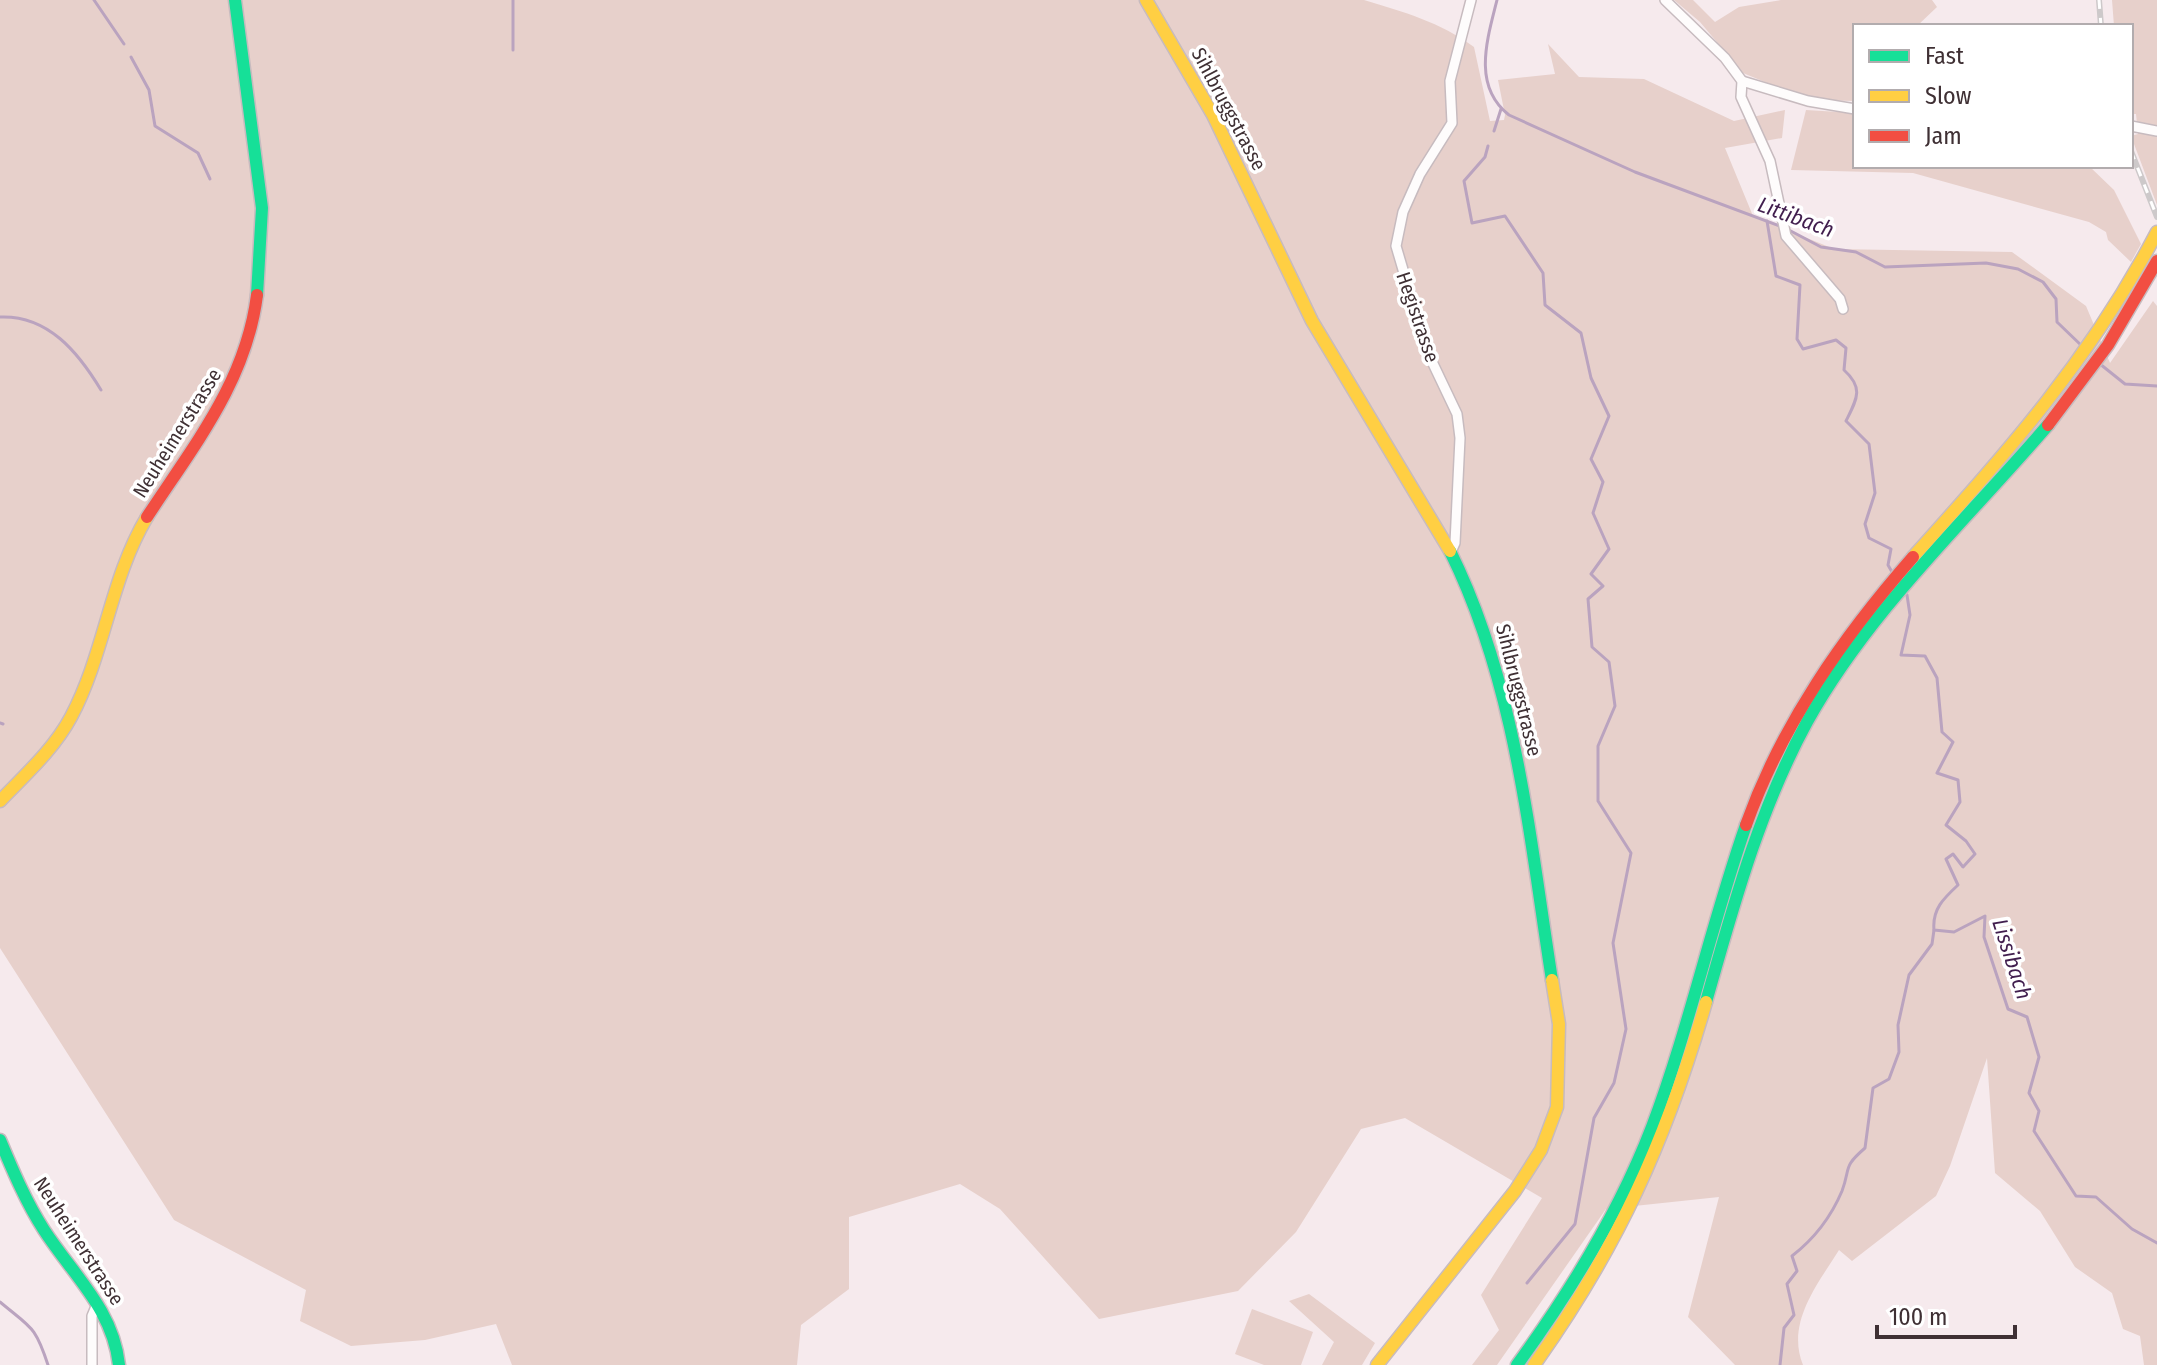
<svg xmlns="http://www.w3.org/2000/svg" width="2157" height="1365" font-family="'Fira Sans Condensed',sans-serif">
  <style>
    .green { fill: #e7d0cb }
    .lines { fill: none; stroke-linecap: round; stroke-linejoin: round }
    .stream { stroke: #baa3bf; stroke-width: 3 }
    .street-casing { stroke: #c7bbbf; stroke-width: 12 }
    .fast-casing { stroke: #c7bbbf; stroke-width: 15 }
    .slow-casing { stroke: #c7bbbf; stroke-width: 15 }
    .jam-casing { stroke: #c7bbbf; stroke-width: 15 }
    .street { stroke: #fefcfc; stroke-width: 9 }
    .fast { stroke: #16e098; stroke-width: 12 }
    .slow { stroke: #ffcf43; stroke-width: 12 }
    .jam { stroke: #f24e42; stroke-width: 12 }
    .rail-casing { stroke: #cdc9ca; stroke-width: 6 }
    .rail { stroke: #fff; stroke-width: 3; stroke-dasharray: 9; stroke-linecap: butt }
    .labels { text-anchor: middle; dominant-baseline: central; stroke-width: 7; stroke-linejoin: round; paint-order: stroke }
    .street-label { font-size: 20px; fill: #3f3034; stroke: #fff }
    .water-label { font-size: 22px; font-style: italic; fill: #411e4e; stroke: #fff }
  </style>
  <rect width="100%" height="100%" fill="#f6eaed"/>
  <g class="green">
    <path d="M0,0h1364c40,12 76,22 110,47l16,74 14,-1 1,-5 -7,-35 57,-6 -7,-30 31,33 65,2 90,42 51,-11 -3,28 -57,10 28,68 81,33 178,3 74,54 24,57 43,-62 4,5v1059h-13l-4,-29 -17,-7 -11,-36 -37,-26 -35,-56 -45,-38 -8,-115 -37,108 -14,30 -84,65 -13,-11c-22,35 -53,73 -36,115h-68l-47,-48 31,-120 -113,12 -109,156h-25l27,-35 -18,-35 61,-97 -137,-80 -44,11 -65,103 -58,59 -139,28 -99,-110 -40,-25 -111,33v72l-48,36 -4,40h-285l-16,-41 -71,16 -74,6 -51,-25 6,-31 -132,-70 -174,-272z"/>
    <polygon points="1674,0 1693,0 1715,22 1739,7 1781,0 1932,0 1937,7 1917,26 1855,26 1855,101 1809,100 1743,73 1700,22"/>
    <polygon points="2112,0 2157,0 2157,205 2131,136 2138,134 2136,114 2131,114 2131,26 2114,26"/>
    <polygon points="1806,110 1855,113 1855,166 2089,166 2114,190 2141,244 2131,262 2108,240 2106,232 2089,222 1913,173 1791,170"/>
    <polygon points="1309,1294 1375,1343 1362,1365 1322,1365 1334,1342 1289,1301"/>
    <polygon points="1252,1309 1313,1332 1301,1365 1264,1365 1235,1354"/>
  </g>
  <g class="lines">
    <g class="stream">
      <polyline points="94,0 124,44"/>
      <polyline points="513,0 513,50"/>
      <path d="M1497,0c-10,40 -25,86 12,115l126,57 145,54"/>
      <polyline points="131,57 149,90 155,126 198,153 210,179"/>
      <polyline points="1494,131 1501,109"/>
      <polyline points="1488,146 1485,157 1464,181 1472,223 1505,216 1543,273 1545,305 1581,333 1591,378 1609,416 1591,459 1603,482 1593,513 1609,549 1591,574 1603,586 1588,599 1592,647 1609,662 1615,706 1598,746 1598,801 1631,853 1613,943 1626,1029 1614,1083 1594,1118 1575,1224 1527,1283"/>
      <path d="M1767,221l9,55 24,9 -3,54 6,10 33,-9 10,8 -2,22c20,18 13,29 2,51l23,23 6,49 -10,31 4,14 22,11 -3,16 4,7"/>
      <polyline points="1787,229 1821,247 1856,252 1885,267 1986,263 2018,269 2043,282 2056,299 2057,322 2083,347"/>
      <path d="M0,317c48,-2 78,35 101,73"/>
      <polyline points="2100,364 2125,384 2157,386"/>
      <path d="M1907,595l3,20 -9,40 24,1 12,22 5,54 11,10 -16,31 21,7 2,22 -14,23 20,16 9,13 -12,13 -10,-13 -7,5 12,26c-14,13 -26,24 -24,45l20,2 31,-16 -1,21 24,72 19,8 12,40 -10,36 10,18 -5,20 42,65 20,1 36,32 25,14"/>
      <polyline points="0,723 3,724"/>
      <path d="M0,1302c31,26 35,23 48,63"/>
      <path d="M1780,1365l4,-37 10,-13 -7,-31 10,-13 -5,-15c22,-17 39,-39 50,-65 9,-24 0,-23 23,-43l8,-60 16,-9 10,-27 -1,-27 11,-50 23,-31 2,-14"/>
    </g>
    <defs>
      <g id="street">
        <polyline points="1665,0 1725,58 1742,81 1741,97 1770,161 1786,236 1840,299 1843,309"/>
        <polyline points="1742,81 1808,101 1855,109"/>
        <polyline points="2131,126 2157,131"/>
        <polyline points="1451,552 1455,543 1460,438 1457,414 1427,351 1396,246 1403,212 1420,174 1452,123 1450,81 1471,0"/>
        <polyline points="92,1365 92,1316 97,1304"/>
      </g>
      <g id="fast">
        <polyline points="235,0 262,208 257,295"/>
        <path d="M1450,551c66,133 79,283 102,429"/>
        <path d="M1706,1002c27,-95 53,-192 101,-280 62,-112 159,-201 241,-297"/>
        <path d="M0,1140c13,31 26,62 44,90 29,45 69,79 75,135"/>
        <path d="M1517,1365c54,-74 102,-152 135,-238 37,-98 59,-202 94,-302"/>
      </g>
      <g id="slow">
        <polyline points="1146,0 1213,115 1312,321 1450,551"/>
        <path d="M1913,557c95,-106 177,-197 244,-325"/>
        <path d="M0,801c25,-26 54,-52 71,-84 34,-64 39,-138 76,-200"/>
        <polyline points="1377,1365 1515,1191 1541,1150 1557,1107 1559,1024 1552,980"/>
        <path d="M1534,1365c84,-118 132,-224 172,-363"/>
      </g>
      <g id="jam">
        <polyline points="2048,425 2108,345 2157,261"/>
        <path d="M147,517c47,-72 99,-135 110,-222"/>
        <path d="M1746,825c36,-101 97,-188 167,-268"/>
      </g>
    </defs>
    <use href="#street" class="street-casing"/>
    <use href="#fast" class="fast-casing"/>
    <use href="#slow" class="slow-casing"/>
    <use href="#jam" class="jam-casing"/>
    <use href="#street" class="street"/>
    <use href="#fast" class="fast"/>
    <use href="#slow" class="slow"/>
    <use href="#jam" class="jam"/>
    <defs>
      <g id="rail">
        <polyline points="2099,0 2101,26"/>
        <polyline points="2131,151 2157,217"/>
      </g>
    </defs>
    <use href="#rail" class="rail-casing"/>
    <use href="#rail" class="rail"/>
  </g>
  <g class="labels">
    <g class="street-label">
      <text transform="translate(1229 109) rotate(62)">Sihlbruggstrasse</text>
      <text transform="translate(1418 317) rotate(71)">Hegistrasse</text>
      <text transform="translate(177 433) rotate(-58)">Neuheimerstrasse</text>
      <text transform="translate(1519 690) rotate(76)">Sihlbruggstrasse</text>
      <text transform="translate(79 1241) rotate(57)">Neuheimerstrasse</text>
    </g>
    <g class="water-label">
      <text transform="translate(1796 217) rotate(20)">Littibach</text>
      <text transform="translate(2012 959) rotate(72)">Lissibach</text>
    </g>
  </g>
  <rect x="1853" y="24" width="280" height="144" fill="#ffffff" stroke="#b2acae" stroke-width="2"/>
  <rect x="1869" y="50" width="40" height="12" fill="#16e098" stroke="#b2acae" stroke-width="2"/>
  <text x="1925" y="64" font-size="24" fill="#3f3034">Fast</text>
  <rect x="1869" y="90" width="40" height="12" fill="#ffcf43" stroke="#b2acae" stroke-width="2"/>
  <text x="1925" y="104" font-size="24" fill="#3f3034">Slow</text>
  <rect x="1869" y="130" width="40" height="12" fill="#f24e42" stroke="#b2acae" stroke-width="2"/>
  <text x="1925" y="144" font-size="24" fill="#3f3034">Jam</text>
  <path d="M1877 1325v12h138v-12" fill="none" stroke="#3f3034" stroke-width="4"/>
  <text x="1889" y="1325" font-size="24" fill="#3f3034" stroke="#ffffff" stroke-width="6" paint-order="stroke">100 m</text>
</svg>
